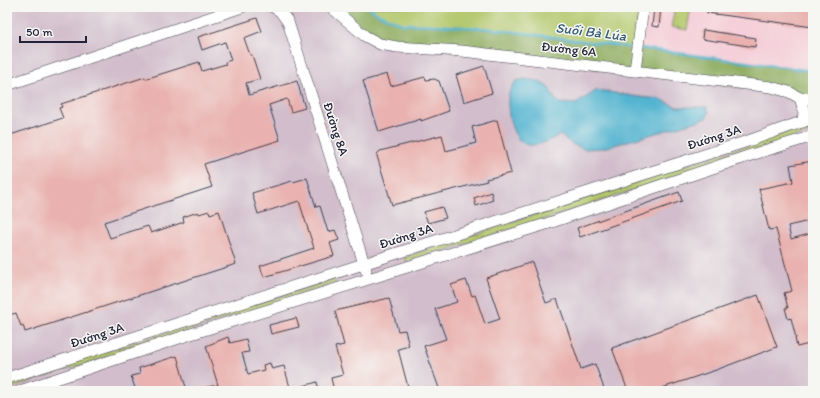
<svg xmlns="http://www.w3.org/2000/svg" width="820" height="398" font-family="Itim,sans-serif">
  <style>
    .built { fill: #f5cfd9 }
    .industrial { fill: #d1bdcb }
    .green { fill: #b3c76b; stroke: #6a7453 }
    .forest { fill: #8eac5f; stroke: #58674d }
    .water { fill: #52b4d0; stroke: #3a6b86 }
    .lines { fill: none; stroke-linecap: round; stroke-linejoin: round }
    .stream { stroke: #52b4d0; stroke-width: 2.5 }
    .building { fill: #e9b2b0 }
    .minor-casing { stroke: #403e4e; stroke-width: 12 }
    .minor { stroke: #fff; stroke-width: 11 }
    .labels { text-anchor: middle; dominant-baseline: central; stroke-width: 3; stroke-linejoin: round; paint-order: stroke }
    .street-label { font-size: 13px; fill: #22223b; stroke: #f6f6f2 }
    .water-label { font-size: 14px; font-style: italic; fill: #355c77; stroke: #f6f6f2 }
  </style>
  <rect width="100%" height="100%" fill="#f6f6f2"/>
  <filter id="ink" filterUnits="userSpaceOnUse"><feTurbulence type="fractalNoise" baseFrequency=".025" numOctaves="2"/><feDisplacementMap in="SourceGraphic" scale="8" xChannelSelector="R" yChannelSelector="G"/><feConvolveMatrix kernelMatrix="1 2 1 2 8 2 1 2 1" color-interpolation-filters="sRGB"/></filter>
  <filter id="wash" filterUnits="userSpaceOnUse"><feTurbulence type="fractalNoise" baseFrequency=".012" numOctaves="4" result="noise"/><feDisplacementMap in="SourceGraphic" scale="16" xChannelSelector="R" yChannelSelector="G"/><feGaussianBlur stdDeviation="0.9" result="paint"/><feColorMatrix in="noise" values="0 0 0 0 0 0 0 0 0 0 0 0 0 0 0 0 0 1.4 0 .05"/><feComposite in="paint" operator="in"/></filter>
  <g filter="url(#wash)">
    <rect width="100%" height="100%" fill="#ebdeba"/>
    <polygon class="built" points="646,7 813,7 813,71 641,49"/>
    <polygon class="industrial" points="7,7 370,7 577,41 663,51 813,71 813,391 7,391"/>
    <g class="green">
      <polygon points="369,7 640,7 635,48 493,29 433,25 402,24 376,13"/>
      <polygon points="675,7 691,7 687,30 671,27"/>
      <polygon points="808,126 813,126 813,131 545,219 406,262 405,257"/>
      <polygon points="335,279 336,283 7,389 7,383"/>
    </g>
    <polygon class="forest" points="336,7 369,7 376,13 402,24 433,25 493,29 813,71 813,103 802,95 381,41"/>
    <path class="water" d="M525,79l13,2 10,6 7,12 5,4 16,1 21,-14 42,7 21,2 17,8h30l2,5 -3,6 -8,3 -94,27 -20,1 -12,-5 -12,-9c-8,4 -20,11 -30,10 -18,0 -23,-33 -22,-47 1,-7 4,-12 8,-17z"/>
    <g class="lines">
      <g class="stream">
        <polyline points="369,7 376,13 402,24 433,25 493,29 635,48"/>
        <polyline points="640,48 813,71"/>
      </g>
    </g>
    <g id="blocks">
      <g class="building">
        <polygon points="654,7 661,7 659,27 652,26"/>
        <polygon points="708,7 813,7 813,27 707,13"/>
        <polygon points="257,18 262,31 244,38 250,55 252,55 260,79 246,83 249,95 297,81 305,108 291,112 287,99 269,105 280,140 204,164 212,187 104,222 110,238 148,226 151,233 184,222 183,217 198,212 199,214 209,211 210,214 219,211 236,264 25,332 23,325 21,326 16,313 9,315 7,309 7,136 63,118 59,108 62,107 61,104 145,77 145,79 199,62 202,71 226,64 225,62 231,60 225,42 202,50 198,37"/>
        <polygon points="703,30 756,38 755,47 702,39"/>
        <polygon points="484,66 492,93 464,102 456,75"/>
        <polygon points="387,74 391,86 425,77 426,80 434,79 439,81 449,111 421,121 421,119 379,132 363,81"/>
        <polygon points="497,120 511,173 486,179 487,181 392,205 377,156 377,154 380,151 442,135 446,151 476,143 472,127"/>
        <polygon points="813,161 813,220 788,226 791,239 813,233 813,343 797,347 795,338 796,338 791,318 788,319 785,308 788,308 784,293 792,291 776,229 769,230 759,189 793,182 790,165"/>
        <polygon points="307,178 316,207 320,206 328,232 335,230 339,240 330,243 334,256 264,277 260,266 314,248 299,201 258,214 252,193 292,181 293,182"/>
        <polygon points="491,192 493,200 476,206 474,198"/>
        <polygon points="679,192 682,201 580,237 577,228"/>
        <polygon points="442,207 446,218 428,223 424,212"/>
        <polygon points="532,262 546,303 557,299 581,369 595,364 605,391 440,391 424,346 446,339 435,309 457,302 451,285 466,280 472,296 475,295 485,324 500,319 486,278"/>
        <polygon points="758,295 777,347 716,370 653,391 628,391 612,348"/>
        <polygon points="389,298 398,331 405,330 409,346 398,349 409,391 334,391 331,378 343,375 335,347 344,345 335,311"/>
        <polygon points="296,318 299,327 271,334 269,325"/>
        <polygon points="228,337 230,343 246,339 249,352 242,353 248,374 264,370 263,365 270,363 272,369 284,366 291,391 202,391 202,388 218,385 206,346"/>
        <polygon points="177,356 187,391 136,391 131,376 140,374 139,368"/>
        <polygon points="317,382 319,391 294,391 293,389"/>
      </g>
    </g>
  </g>
  <g filter="url(#ink)">
    <use href="#blocks" fill-opacity="0" stroke="#403e4e" stroke-width="1"/>
    <g class="lines">
      <defs>
        <g id="minor">
          <polyline points="273,7 280,11 288,22 366,270"/>
          <polyline points="331,7 365,36 380,44 397,47 462,51 771,87 789,92 800,98 813,99"/>
          <polyline points="635,70 643,7"/>
          <polyline points="7,85 242,7"/>
          <polyline points="800,98 804,111 803,122"/>
          <polyline points="7,378 751,140 807,120 813,121"/>
          <polyline points="20,391 191,334 546,224 754,154 813,136"/>
        </g>
      </defs>
      <use href="#minor" class="minor-casing"/>
      <use href="#minor" class="minor"/>
    </g>
  </g>
  <g class="labels">
    <g class="street-label">
      <text transform="translate(569 49) rotate(6)">Đường 6A</text>
      <text transform="translate(336 129) rotate(72)">Đường 8A</text>
      <text transform="translate(714 137) rotate(-18)">Đường 3A</text>
      <text transform="translate(406 236) rotate(-18)">Đường 3A</text>
      <text transform="translate(97 335) rotate(-18)">Đường 3A</text>
    </g>
    <g class="water-label">
      <text transform="translate(591 32) rotate(7)">Suối Bà Lúa</text>
    </g>
  </g>
  <rect width="820" height="398" fill="none" stroke="#f6f6f2" stroke-width="24"/>
  <path d="M20 36v6h66v-6" fill="none" stroke="#22223b" stroke-width="2"/>
  <text x="26" y="36" font-size="12" fill="#22223b" stroke="#f6f6f2" stroke-width="3" paint-order="stroke">50 m</text>
</svg>
